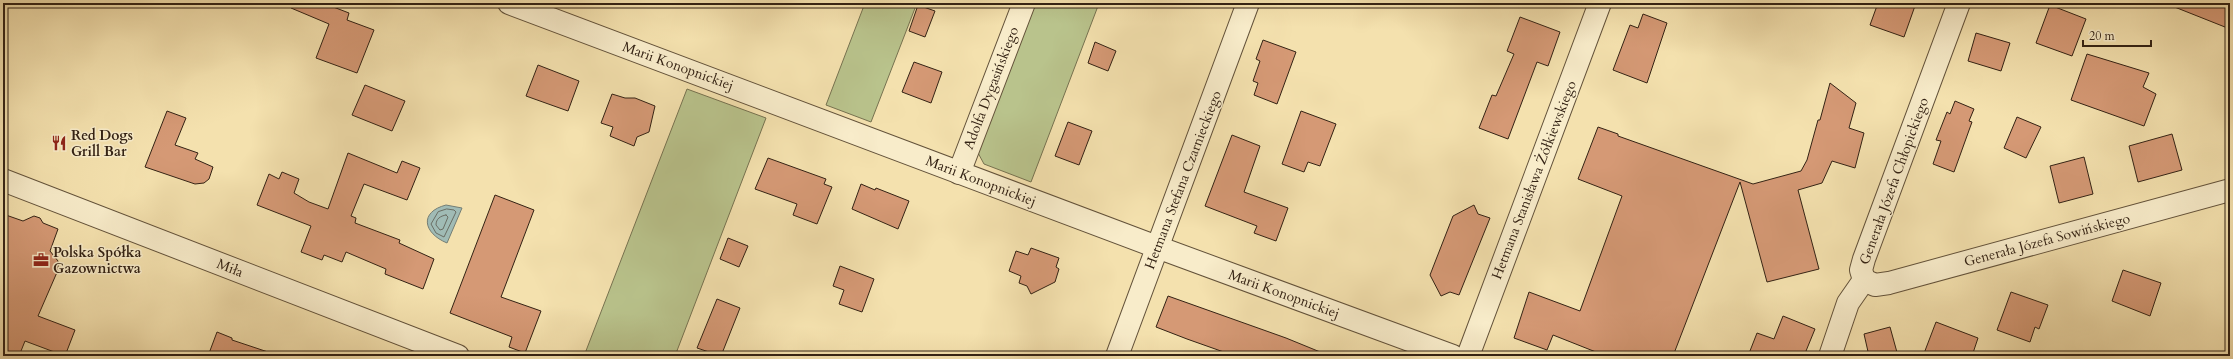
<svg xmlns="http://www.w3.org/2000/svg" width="2233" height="359" font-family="Cardo,serif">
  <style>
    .green { fill: #b9c38c; stroke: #767250 }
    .water { fill: #a0bbb5; stroke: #747e75 }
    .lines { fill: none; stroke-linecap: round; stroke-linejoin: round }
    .shore { stroke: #6a6e64; stroke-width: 1 }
    .building { fill: #d59975; stroke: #332214 }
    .minor-casing { stroke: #63523a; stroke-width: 24 }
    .minor { stroke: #f8ecca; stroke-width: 22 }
    .labels { text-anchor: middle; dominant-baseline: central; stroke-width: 3; stroke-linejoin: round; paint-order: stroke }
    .street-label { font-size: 14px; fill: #332214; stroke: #f8ecca }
    .poi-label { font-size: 14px; font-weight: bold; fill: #332214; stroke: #f8ecca; text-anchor: start }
  </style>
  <rect width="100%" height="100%" fill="#f4e1ae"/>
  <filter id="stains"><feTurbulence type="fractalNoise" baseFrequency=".005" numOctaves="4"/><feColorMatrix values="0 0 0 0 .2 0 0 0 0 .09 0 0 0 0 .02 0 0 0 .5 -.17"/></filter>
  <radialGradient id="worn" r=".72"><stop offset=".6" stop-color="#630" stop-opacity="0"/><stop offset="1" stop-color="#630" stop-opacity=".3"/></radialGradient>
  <g class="green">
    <polygon points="865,3 917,3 871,122 826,105"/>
    <polygon points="1035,3 1090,3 1098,6 1031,182 984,164 977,151"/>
    <polygon points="687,89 766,118 675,356 584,356"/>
  </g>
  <path class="water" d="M446,205l16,3 -15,35c-24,-10 -28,-31 -1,-38z"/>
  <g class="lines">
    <g class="shore">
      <polygon points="447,209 454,210 456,212 444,237 436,233 431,224 438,212"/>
      <path d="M446,215l2,2 -5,12 -3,1 -4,-5c0,-6 4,-9 10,-10z"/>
    </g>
  </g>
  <g class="building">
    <polygon points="293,3 323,3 349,13 347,20 374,30 357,73 316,58 329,24 291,8"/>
    <polygon points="1878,3 1916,3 1904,37 1870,25"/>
    <polygon points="2168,3 2230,3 2230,29 2167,4"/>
    <polygon points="918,5 935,11 925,37 909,31"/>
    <polygon points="2050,5 2086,19 2072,56 2036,43"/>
    <polygon points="1643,14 1667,23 1647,83 1613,70 1630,25 1638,28"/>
    <polygon points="1520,17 1560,32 1548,66 1537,62 1508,139 1479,128 1492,95 1496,96 1514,54 1507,51"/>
    <polygon points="1976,33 2010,43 2001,71 1968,61"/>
    <polygon points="1263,40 1296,52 1277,104 1254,95 1258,83 1253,81 1260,61 1256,59"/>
    <polygon points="1095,42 1116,51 1108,71 1088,63"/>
    <polygon points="2087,54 2149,73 2143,87 2156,94 2144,126 2071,100"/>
    <polygon points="914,62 942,72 931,103 902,92"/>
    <polygon points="538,65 579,81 568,111 526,96"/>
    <polygon points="1830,83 1856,103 1849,128 1864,133 1855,168 1832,161 1822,183 1798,190 1819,269 1767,282 1740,182 1673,356 1606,356 1553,335 1547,350 1514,338 1529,292 1580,311 1622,196 1578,179 1598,127 1618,134 1618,136 1753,184 1801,171 1807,160 1818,120 1820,120"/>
    <polygon points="365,85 405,101 392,131 352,115"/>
    <polygon points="612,94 625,98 635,98 655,106 649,132 637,137 634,146 610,136 613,127 601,123"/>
    <polygon points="1955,101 1974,109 1969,121 1972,122 1954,172 1933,164 1941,141 1936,140 1947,112 1950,114"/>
    <polygon points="167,111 186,118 175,145 198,153 195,159 213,167 209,179 204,183 195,184 145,167"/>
    <polygon points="1301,111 1336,124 1320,166 1308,162 1304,172 1282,164"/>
    <polygon points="2017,117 2041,127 2026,158 2004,148"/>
    <polygon points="1068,122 1092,131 1079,165 1055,156"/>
    <polygon points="2172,134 2182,170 2138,182 2129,146"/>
    <polygon points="1232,135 1260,146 1244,192 1288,208 1276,241 1254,233 1257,226 1205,206"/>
    <polygon points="348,153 397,173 402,161 420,168 407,200 364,184 351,216 356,218 355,223 400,240 399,243 434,259 423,289 385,274 386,269 346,252 342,262 324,255 322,260 301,252 311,226 257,205 269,174 279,179 282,172 299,179 294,193 309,202 328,209"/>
    <polygon points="2084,157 2093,194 2059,203 2050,166"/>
    <polygon points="768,158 826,179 824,184 832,187 817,224 793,215 797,204 755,189"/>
    <polygon points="861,184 875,190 876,188 909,201 898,229 852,209"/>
    <polygon points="495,195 534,210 501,297 541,311 525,353 509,347 512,337 450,313"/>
    <polygon points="1474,205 1478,214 1490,218 1459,295 1450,292 1441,296 1430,275 1453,216"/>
    <polygon points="3,214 23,221 34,216 40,218 43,223 58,229 50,251 58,261 58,270 38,316 75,330 65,356 25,341 19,356 3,356"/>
    <polygon points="728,238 748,246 739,267 720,259"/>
    <polygon points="1031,248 1059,258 1056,267 1059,269 1055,282 1031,294 1027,286 1019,283 1021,276 1009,271 1016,251 1028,255"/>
    <polygon points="840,266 874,279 862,312 839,304 844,290 833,286"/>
    <polygon points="2123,270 2161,283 2150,316 2112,301"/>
    <polygon points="2011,292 2048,305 2039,329 2035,327 2030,342 1997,330"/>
    <polygon points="1168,296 1286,338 1330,356 1235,356 1187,339 1156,327"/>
    <polygon points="717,299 740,308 721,356 697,348"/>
    <polygon points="1783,316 1815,329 1806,351 1814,356 1748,356 1757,333 1774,339"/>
    <polygon points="1936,322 1978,338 1972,356 1923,356"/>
    <polygon points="1890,327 1898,356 1869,356 1864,334"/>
    <polygon points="217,332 232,338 232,340 271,353 270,356 208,356"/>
  </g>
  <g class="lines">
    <defs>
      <g id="minor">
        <polyline points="509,3 1157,247 1453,356"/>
        <polyline points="959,173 1024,3"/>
        <polyline points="3,180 458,356"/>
        <polyline points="1864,280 1875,285 1889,283 2230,190"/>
        <polyline points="1117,356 1248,3"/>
        <polyline points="1468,356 1600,3"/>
        <polyline points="1830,356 1848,303 1864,280 1861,270 1864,259 1959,3"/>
      </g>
    </defs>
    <use href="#minor" class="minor-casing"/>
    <use href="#minor" class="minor"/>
  </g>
  <defs>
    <symbol id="restaurant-bare" viewBox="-9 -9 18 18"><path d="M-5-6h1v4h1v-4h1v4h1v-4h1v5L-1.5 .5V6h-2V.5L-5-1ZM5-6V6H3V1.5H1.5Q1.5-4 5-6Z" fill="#8f2418" stroke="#f8ecca" stroke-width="2.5" paint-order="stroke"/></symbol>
    <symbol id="office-bare" viewBox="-9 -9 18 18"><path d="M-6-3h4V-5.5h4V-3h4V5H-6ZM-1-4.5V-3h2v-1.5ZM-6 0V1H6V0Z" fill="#8f2418" stroke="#f8ecca" stroke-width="2.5" paint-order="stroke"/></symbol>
  </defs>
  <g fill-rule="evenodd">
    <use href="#restaurant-bare" x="48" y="132" width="22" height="22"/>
    <use href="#office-bare" x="30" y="249" width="22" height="22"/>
  </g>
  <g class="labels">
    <g class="street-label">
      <text transform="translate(678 66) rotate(20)">Marii Konopnickiej</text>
      <text transform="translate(991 88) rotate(-69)">Adolfa Dygasińskiego</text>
      <text transform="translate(1183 180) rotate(-69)">Hetmana Stefana Czarnieckiego</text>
      <text transform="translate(1534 180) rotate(-69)">Hetmana Stanisława Żółkiewskiego</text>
      <text transform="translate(981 181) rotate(21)">Marii Konopnickiej</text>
      <text transform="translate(1894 181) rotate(-70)">Generała Józefa Chłopickiego</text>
      <text transform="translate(2047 240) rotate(-15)">Generała Józefa Sowińskiego</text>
      <text transform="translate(230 268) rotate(21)">Miła</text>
      <text transform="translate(1284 294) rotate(20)">Marii Konopnickiej</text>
    </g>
    <g class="poi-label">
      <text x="71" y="135">Red Dogs<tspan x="71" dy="16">Grill Bar</tspan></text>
      <text x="53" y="252">Polska Spółka<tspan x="53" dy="16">Gazownictwa</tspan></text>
    </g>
  </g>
  <rect width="2233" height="359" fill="none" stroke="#f4e1ae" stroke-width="16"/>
  <rect x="4" y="4" width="2225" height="351" fill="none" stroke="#332214" stroke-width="2"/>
  <rect x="8" y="8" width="2217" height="343" fill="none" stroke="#332214"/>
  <path d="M2083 40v6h68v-6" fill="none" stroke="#332214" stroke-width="2"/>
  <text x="2089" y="40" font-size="12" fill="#332214" stroke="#f8ecca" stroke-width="3" paint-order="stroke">20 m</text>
  <rect width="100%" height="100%" filter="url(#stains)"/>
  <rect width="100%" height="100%" fill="url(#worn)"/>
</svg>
